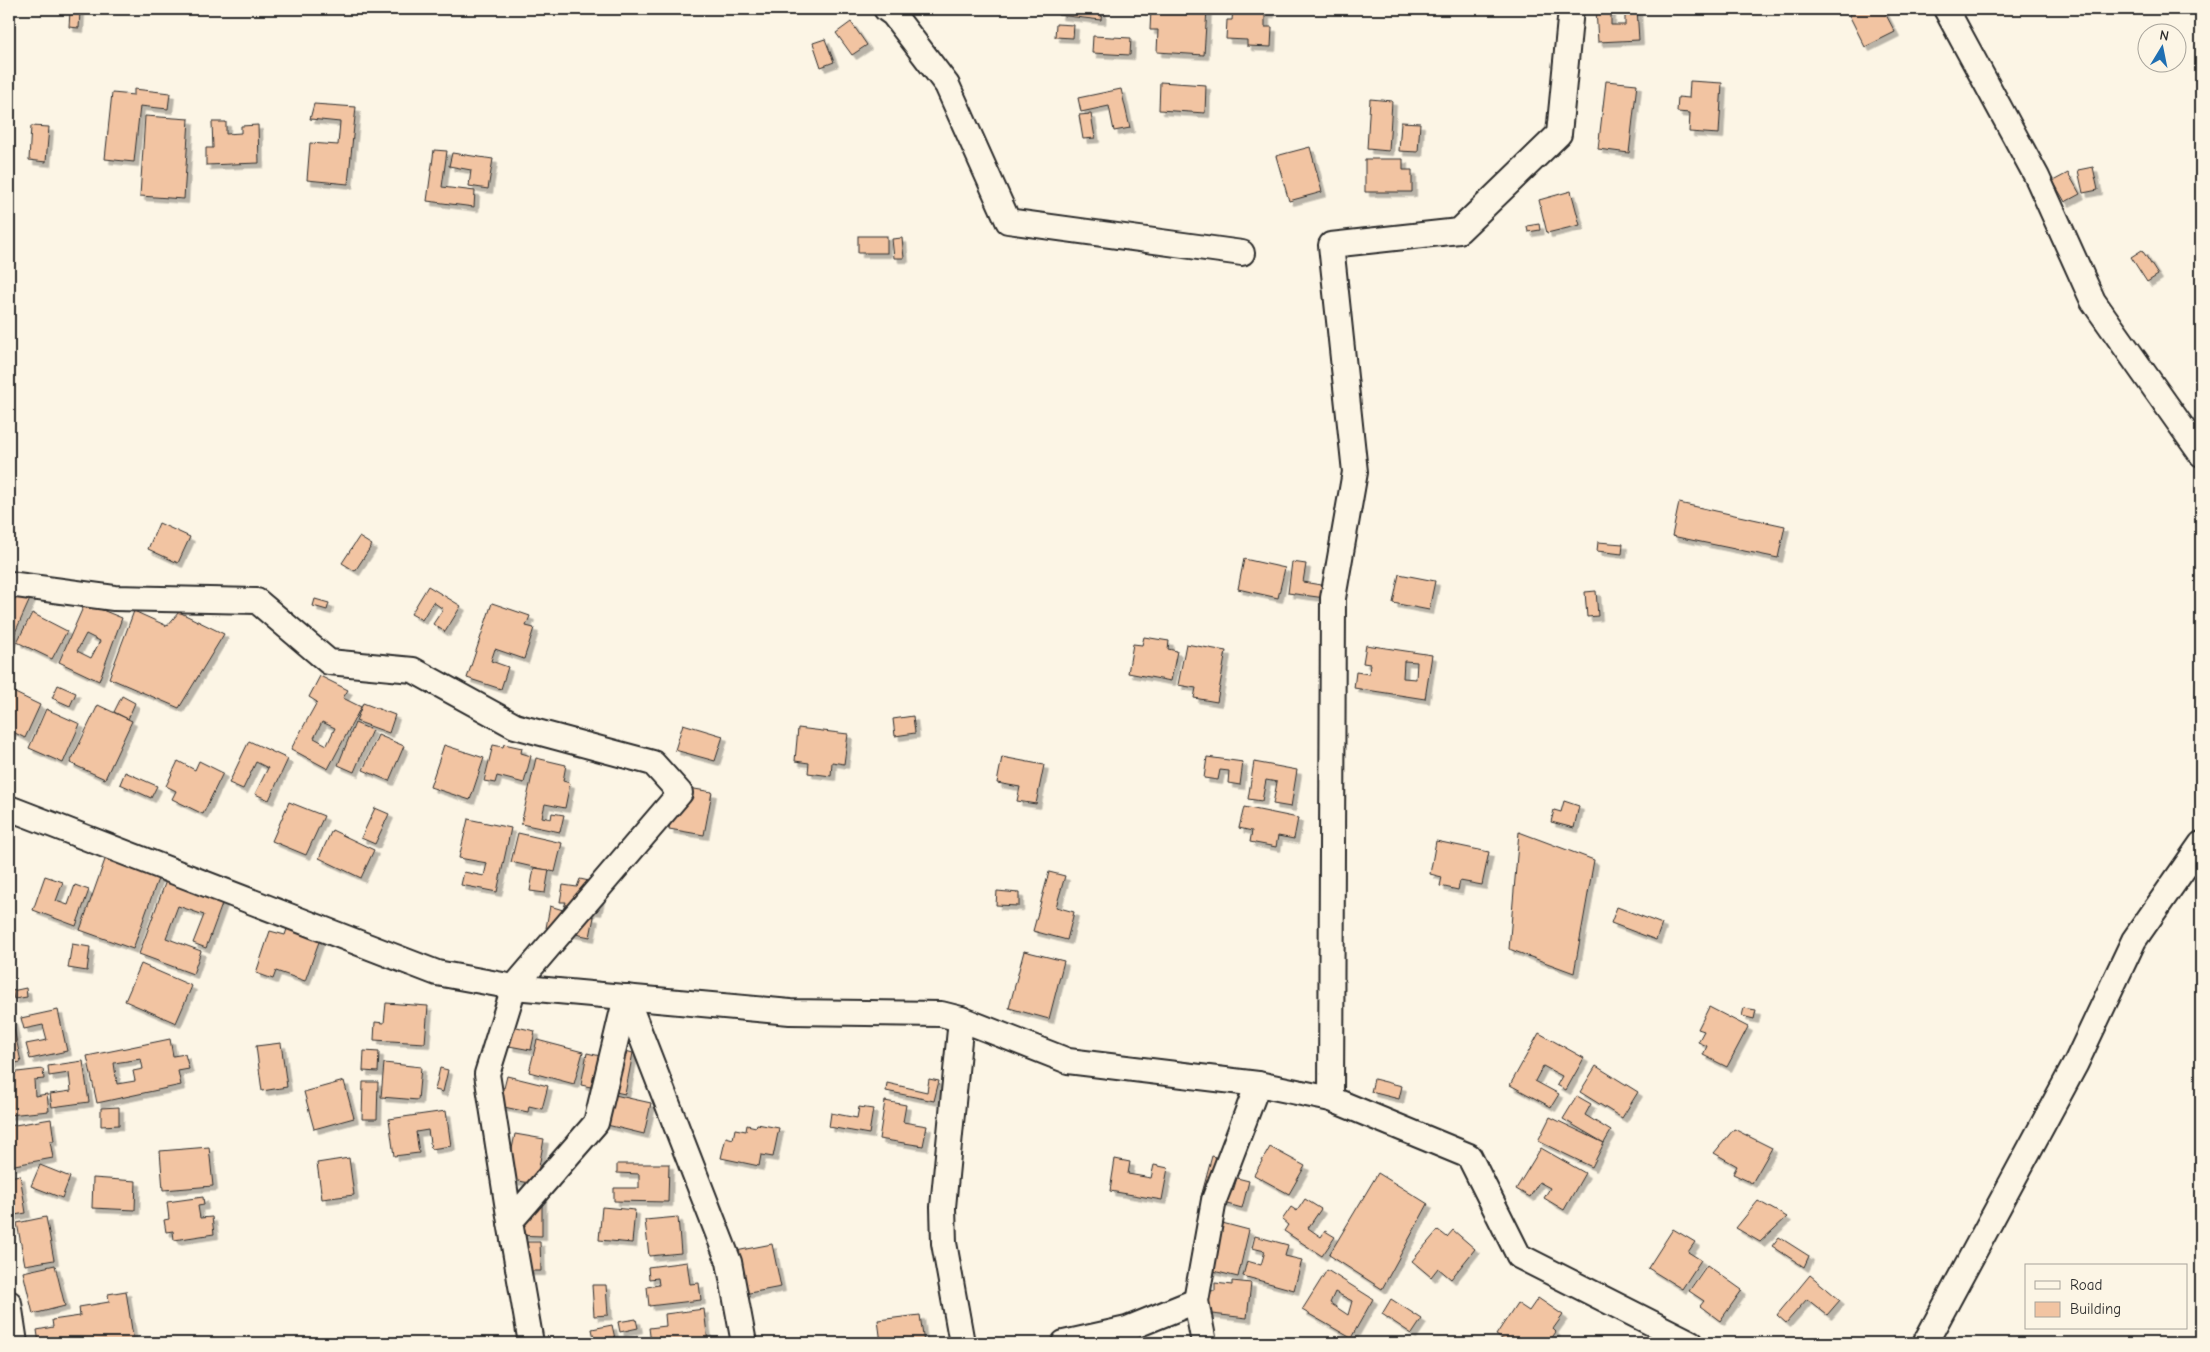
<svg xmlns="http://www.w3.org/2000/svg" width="2210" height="1352" font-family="'Comic Neue',sans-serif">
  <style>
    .building { fill: #f2c4a2; stroke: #2b2b2b; fill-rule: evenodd; filter: url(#shadow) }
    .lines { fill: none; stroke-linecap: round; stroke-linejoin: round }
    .minor-casing { stroke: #2b2b2b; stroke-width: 28 }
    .minor { stroke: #fcf5e5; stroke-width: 24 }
  </style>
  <defs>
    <filter id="shadow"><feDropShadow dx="4.5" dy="4.5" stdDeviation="0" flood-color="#0004"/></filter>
  </defs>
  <rect width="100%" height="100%" fill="#fcf5e5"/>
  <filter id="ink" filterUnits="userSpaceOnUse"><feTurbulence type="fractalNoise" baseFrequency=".02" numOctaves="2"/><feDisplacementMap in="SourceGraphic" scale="10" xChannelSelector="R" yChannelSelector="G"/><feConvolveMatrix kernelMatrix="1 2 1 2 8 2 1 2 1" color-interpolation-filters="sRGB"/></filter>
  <g filter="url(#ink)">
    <g class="building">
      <polygon points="1059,9 1102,9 1101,20 1058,15"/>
      <polygon points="1151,9 1207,9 1204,55 1157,52 1158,30 1150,30"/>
      <polygon points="1233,9 1270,9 1270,13 1265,13 1265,27 1272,27 1271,47 1247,46 1247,40 1226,39 1227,20 1232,20"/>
      <polygon points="1596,9 1611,9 1611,25 1625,25 1625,9 1637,9 1639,40 1598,42"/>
      <polygon points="1861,9 1883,9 1895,32 1865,47 1849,15"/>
      <polygon points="70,11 80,11 79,28 69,27"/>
      <polygon points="851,22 867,45 852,55 836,33"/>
      <polygon points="1056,24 1074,25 1073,38 1055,37"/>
      <polygon points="1093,36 1131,38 1130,55 1092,53"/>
      <polygon points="825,39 834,62 821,67 813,43"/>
      <polygon points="1606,81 1637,84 1629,153 1598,149"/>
      <polygon points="1690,81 1722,83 1719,134 1689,132 1690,113 1677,112 1678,97 1689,98"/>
      <polygon points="1160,82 1206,85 1205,113 1159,110"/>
      <polygon points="134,89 170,93 168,109 140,106 134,162 105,159 112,93 134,95"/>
      <polygon points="1121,89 1130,128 1114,131 1109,106 1081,112 1078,98"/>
      <polygon points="1370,99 1392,101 1389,151 1367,149"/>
      <polygon points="314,104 356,107 348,184 307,180 310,143 338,145 340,122 310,119"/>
      <polygon points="1091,114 1095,138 1083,139 1079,115"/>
      <polygon points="145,116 189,119 184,199 140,196"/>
      <polygon points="212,122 226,122 226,134 241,133 241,126 258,125 259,163 206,165 206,148 213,148"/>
      <polygon points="1401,122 1420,123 1418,152 1399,151"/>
      <polygon points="31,126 49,127 46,162 29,160"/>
      <polygon points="1310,147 1322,192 1289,201 1276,156"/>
      <polygon points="434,150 447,151 442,187 475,191 474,207 427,201"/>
      <polygon points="452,153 493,159 488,189 469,186 471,170 449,166"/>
      <polygon points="1365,159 1403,159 1403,170 1412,170 1412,192 1365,192"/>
      <polygon points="2093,167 2098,190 2083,193 2078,170"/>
      <polygon points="2068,173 2080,194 2065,202 2053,181"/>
      <polygon points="1571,191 1580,225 1547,233 1539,200"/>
      <polygon points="1539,224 1540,230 1528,232 1527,226"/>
      <rect x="858" y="236" width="29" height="17"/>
      <polygon points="902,238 904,258 894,258 892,239"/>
      <polygon points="2142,250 2158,275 2147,282 2131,257"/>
      <polygon points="1679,503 1785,526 1778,558 1672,536"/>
      <polygon points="159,523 190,537 178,563 148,549"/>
      <polygon points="359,537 372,545 355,571 342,563"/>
      <polygon points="1598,542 1623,544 1622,554 1597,551"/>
      <polygon points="1244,559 1285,568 1278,598 1238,589"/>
      <polygon points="1292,562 1306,564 1303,582 1327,586 1325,598 1288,593"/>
      <polygon points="1399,574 1435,581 1429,610 1393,603"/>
      <polygon points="9,576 35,588 9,646"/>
      <polygon points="428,586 461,606 445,632 433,624 443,609 433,602 422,620 411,614"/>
      <polygon points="1596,591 1598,616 1587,617 1585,592"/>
      <polygon points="315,599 329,603 327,610 313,606"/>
      <path d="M85,603l37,15 -23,63 -40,-19zM86,634l14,7 -9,17 -14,-7z"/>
      <polygon points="492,603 530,616 526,626 534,628 524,659 495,649 491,661 508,667 501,689 467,678"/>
      <polygon points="134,611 167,626 179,612 224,634 179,708 109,678"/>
      <polygon points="32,613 67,631 52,659 17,642"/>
      <polygon points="1144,637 1169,641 1168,649 1177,651 1171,681 1128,673 1133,644 1142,645"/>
      <polygon points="1186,644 1226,651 1217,702 1194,698 1196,688 1178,685"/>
      <path d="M1366,645l66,10 -7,44 -71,-11 2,-16 13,2 1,-10 -7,-1zM1404,661l13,1 -1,17 -13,-1z"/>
      <path d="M320,676l28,14 -5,8 18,9 -33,62 -37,-20 26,-47 -8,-5zM322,722l13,6 -8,17 -13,-7z"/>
      <polygon points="58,685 76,693 70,706 52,698"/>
      <polygon points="9,690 40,705 25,738 9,730"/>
      <polygon points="122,696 135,703 128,719 114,712"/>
      <polygon points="363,703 395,715 389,733 356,721"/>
      <polygon points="98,705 132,721 105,779 70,763"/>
      <polygon points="46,709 80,724 63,763 29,748"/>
      <polygon points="913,716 915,733 895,736 893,719"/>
      <polygon points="355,723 372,730 354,772 338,765"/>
      <polygon points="683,724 723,736 715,761 675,750"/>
      <polygon points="798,728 848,734 844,764 832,762 831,776 808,773 809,763 795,761"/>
      <polygon points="378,735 404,746 389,781 363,770"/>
      <polygon points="249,741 288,759 269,800 255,794 268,768 256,762 243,789 229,783"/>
      <polygon points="504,744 522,748 521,753 531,756 524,783 497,776 495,783 484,781 493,745 503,747"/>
      <polygon points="444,745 484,758 470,800 430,787"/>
      <polygon points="1002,757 1044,765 1036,804 1017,801 1020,787 997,783"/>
      <polygon points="1207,757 1243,762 1240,785 1228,783 1229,771 1220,770 1218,780 1204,778"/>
      <polygon points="536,758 566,765 563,781 570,783 565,808 545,804 542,817 551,819 552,813 564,815 560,832 521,824"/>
      <polygon points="178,761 195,770 199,761 223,773 203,814 172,799 176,791 166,786"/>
      <polygon points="1254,762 1297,770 1291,807 1273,804 1277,782 1266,780 1262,801 1248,799"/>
      <polygon points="125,772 157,786 151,798 120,784"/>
      <polygon points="677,786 712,792 704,835 669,829"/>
      <polygon points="1564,801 1579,806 1574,828 1551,822 1554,810 1561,812"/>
      <polygon points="289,802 324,816 306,855 272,841"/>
      <polygon points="1244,807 1298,818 1294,839 1278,836 1276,847 1250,842 1252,831 1239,828"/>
      <polygon points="375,808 389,814 375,844 361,838"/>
      <polygon points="468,819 511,828 497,892 461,885 464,872 484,876 487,863 459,858"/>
      <polygon points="332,830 374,850 361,878 319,858"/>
      <polygon points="1519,832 1594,860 1574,973 1509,949"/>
      <polygon points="518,833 562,843 555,872 511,862"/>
      <polygon points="112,840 165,859 133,949 80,930"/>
      <polygon points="1436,841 1489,852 1482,885 1460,881 1458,890 1440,886 1442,877 1430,874"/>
      <polygon points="534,868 549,870 545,893 530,891"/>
      <polygon points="1049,872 1065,876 1056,907 1074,912 1067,940 1033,931"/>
      <polygon points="45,876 63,882 56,901 68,905 75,885 89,890 76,926 33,910"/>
      <polygon points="167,878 224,899 206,948 193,943 204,915 178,906 166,938 201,951 193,974 139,954"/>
      <polygon points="580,879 603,884 597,911 591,910 589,916 594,917 590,937 546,928 550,906 563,910 566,902 560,902 563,885 577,887"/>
      <polygon points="997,891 1019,893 1019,906 996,905"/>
      <polygon points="1617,907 1662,924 1656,940 1611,923"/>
      <polygon points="289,923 320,939 305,981 276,971 273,979 256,973 270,931 285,935"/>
      <polygon points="72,944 90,947 87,971 68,968"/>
      <polygon points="1024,951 1064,961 1049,1019 1009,1008"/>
      <polygon points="141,964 192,986 176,1023 125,1001"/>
      <polygon points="26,988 27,997 14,999 12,991"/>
      <polygon points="386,1003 428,1006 425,1043 374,1040 375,1022 384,1023"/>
      <polygon points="1709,1007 1748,1027 1727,1067 1703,1055 1707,1046 1698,1042 1704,1031 1698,1029"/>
      <polygon points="1744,1008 1756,1010 1754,1019 1742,1016"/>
      <polygon points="58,1010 67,1051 30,1059 26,1044 47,1040 43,1025 24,1029 21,1018"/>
      <polygon points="12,1019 21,1062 9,1064 9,1020"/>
      <polygon points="512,1026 535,1031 531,1050 509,1046"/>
      <polygon points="1539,1033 1584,1058 1566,1090 1557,1085 1562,1076 1543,1066 1535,1081 1559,1094 1551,1107 1510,1085"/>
      <path d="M170,1039l3,17 12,-2 4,15 -11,2 3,14 -84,18 -10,-47zM141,1059l2,10 -10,2 2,10 -18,3 -3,-21z"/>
      <polygon points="537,1040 583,1052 574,1084 529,1072"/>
      <polygon points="281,1043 287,1087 262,1091 256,1046"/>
      <polygon points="622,1050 633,1053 625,1094 581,1085 587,1053 605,1057"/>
      <polygon points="364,1051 379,1052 378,1072 363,1071"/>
      <polygon points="83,1061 89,1102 52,1107 50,1094 71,1091 69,1073 49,1076 48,1066"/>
      <polygon points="384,1063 421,1067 418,1100 381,1097"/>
      <polygon points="1596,1066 1638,1092 1622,1118 1580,1092"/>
      <polygon points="440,1068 448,1070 443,1092 435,1090"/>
      <polygon points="43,1069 44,1079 34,1080 35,1096 47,1094 49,1111 9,1115 9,1073"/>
      <polygon points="507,1076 548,1086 542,1109 529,1106 528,1112 494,1105 498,1086 504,1088"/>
      <polygon points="929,1079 939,1081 934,1101 886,1091 887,1083 927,1092"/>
      <polygon points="1374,1079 1402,1086 1399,1099 1371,1092"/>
      <polygon points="344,1081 354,1118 314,1129 304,1092"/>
      <polygon points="363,1082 378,1082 377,1119 362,1119"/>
      <polygon points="610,1094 651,1103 644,1134 603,1124"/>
      <polygon points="1577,1096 1591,1104 1585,1115 1611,1131 1604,1143 1563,1119"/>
      <polygon points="885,1101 906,1105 903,1122 927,1126 923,1146 879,1139"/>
      <polygon points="119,1107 119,1125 101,1126 101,1108"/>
      <polygon points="859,1107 873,1109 869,1134 829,1127 831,1113 857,1118"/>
      <polygon points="446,1111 451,1146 431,1149 428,1130 416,1132 419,1153 394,1156 389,1119"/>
      <polygon points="1550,1117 1604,1143 1592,1167 1538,1141"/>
      <polygon points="51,1119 54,1141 50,1141 53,1158 9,1166 9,1126"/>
      <polygon points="757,1124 779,1128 773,1157 761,1155 759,1166 721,1158 726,1137 733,1139 735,1129 746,1131 747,1125 756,1127"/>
      <polygon points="1734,1129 1772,1148 1752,1183 1733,1174 1737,1166 1714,1153"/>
      <polygon points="515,1134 544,1139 536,1184 507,1179 502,1147 512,1149"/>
      <polygon points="209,1147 213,1186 163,1190 160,1151"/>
      <polygon points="1270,1147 1305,1166 1289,1194 1254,1175"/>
      <polygon points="1541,1148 1585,1173 1564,1210 1544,1198 1550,1188 1539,1182 1530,1197 1516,1189"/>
      <polygon points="1212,1156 1227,1160 1221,1187 1233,1191 1237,1178 1249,1181 1242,1208 1201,1197"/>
      <polygon points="349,1158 354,1195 322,1199 317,1163"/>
      <polygon points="1115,1159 1130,1162 1128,1174 1151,1178 1154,1165 1168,1168 1162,1200 1110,1191"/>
      <polygon points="617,1164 669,1164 668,1202 614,1201 614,1188 639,1188 639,1174 617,1173"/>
      <polygon points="40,1165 70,1177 62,1198 31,1186"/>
      <polygon points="1378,1173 1428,1204 1382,1289 1329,1255"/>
      <polygon points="20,1175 26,1213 9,1216 9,1177"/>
      <polygon points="93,1178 136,1181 135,1210 92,1208"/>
      <polygon points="512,1195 542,1195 542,1236 512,1235"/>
      <polygon points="203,1197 204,1205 198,1206 200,1218 212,1217 214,1234 174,1240 173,1231 166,1232 164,1220 169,1219 167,1202"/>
      <polygon points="1305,1199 1321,1209 1308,1228 1321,1237 1325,1231 1335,1237 1322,1256 1284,1231 1288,1225 1282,1220 1291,1207 1297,1211"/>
      <polygon points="1758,1201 1787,1217 1760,1242 1736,1228"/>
      <polygon points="602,1207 635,1210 632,1243 599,1240"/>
      <polygon points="46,1217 54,1260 25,1265 17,1223"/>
      <polygon points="678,1217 681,1253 649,1256 645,1220"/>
      <polygon points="1207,1219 1249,1230 1238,1277 1197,1267"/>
      <polygon points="1673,1229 1695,1242 1688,1252 1701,1260 1682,1289 1648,1268"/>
      <polygon points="1438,1230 1447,1237 1453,1230 1475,1249 1451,1279 1438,1268 1431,1277 1412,1261"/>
      <polygon points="1255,1236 1288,1245 1285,1256 1302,1260 1294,1290 1243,1276 1247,1261 1261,1265 1265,1251 1252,1248"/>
      <polygon points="1779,1237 1809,1256 1804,1267 1772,1246"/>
      <polygon points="518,1242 540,1242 541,1271 518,1271"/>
      <polygon points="772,1244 781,1287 744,1294 736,1251"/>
      <polygon points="687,1262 690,1284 699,1283 701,1300 649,1306 647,1287 659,1285 658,1278 649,1279 648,1267"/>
      <polygon points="55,1265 65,1306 33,1314 23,1272"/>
      <polygon points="1707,1265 1742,1290 1720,1321 1700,1306 1704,1301 1689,1291"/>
      <path d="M1327,1270l46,29 -22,39 -49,-28zM1335,1292l17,9 -4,14 -18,-12z"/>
      <polygon points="1810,1275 1840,1300 1827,1315 1807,1299 1786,1323 1777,1315"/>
      <polygon points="1232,1281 1251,1283 1247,1318 1203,1313 1205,1290 1215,1291 1215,1283 1232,1285"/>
      <polygon points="592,1285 606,1285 608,1315 594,1316"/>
      <polygon points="126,1291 134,1343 39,1343 37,1330 53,1327 52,1320 80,1316 79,1307 109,1302 108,1294"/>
      <polygon points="1538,1298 1563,1315 1553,1329 1556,1332 1548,1343 1508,1343 1496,1335 1517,1303 1529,1311"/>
      <polygon points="1391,1299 1422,1319 1412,1334 1382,1314"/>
      <polygon points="704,1309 708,1343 651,1343 649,1328 666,1326 665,1314"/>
      <polygon points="920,1315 924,1343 881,1343 878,1320"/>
      <polygon points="636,1319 638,1328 620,1332 618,1322"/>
      <polygon points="612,1325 616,1343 595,1343 592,1329"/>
    </g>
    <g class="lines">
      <defs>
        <g id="minor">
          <polyline points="886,9 893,14 947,85 1008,221 1242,253"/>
          <polyline points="1946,9 2037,177 2093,301 2201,454"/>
          <polyline points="9,584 114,598 257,601 329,662 413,670 515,726 653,763 680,793 514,987 487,1074 510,1222"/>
          <polyline points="9,808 437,973 514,987 790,1012 941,1014 961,1019 1068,1061 1258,1084 1331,1099 1469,1156 1519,1256 1691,1343"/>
          <polyline points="626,997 729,1262 744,1343"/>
          <polyline points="961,1019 943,1207 944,1243 962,1343"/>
          <polyline points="1331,1099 1333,598 1355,472 1331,245 1459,231 1559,134 1571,9"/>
          <polyline points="9,1303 15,1343"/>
          <polyline points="531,1343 510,1222 596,1123 626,997"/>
          <polyline points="1064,1343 1127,1329 1196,1301"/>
          <polyline points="1204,1343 1196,1301 1214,1200 1258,1084"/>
          <polyline points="1925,1343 2076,1063 2134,940 2201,844"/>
        </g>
      </defs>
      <use href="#minor" class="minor-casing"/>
      <use href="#minor" class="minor"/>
    </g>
  </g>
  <rect width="2210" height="1352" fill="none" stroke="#fcf5e5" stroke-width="30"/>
  <rect x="15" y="15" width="2180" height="1322" fill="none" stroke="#2b2b2b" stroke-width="2" filter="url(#ink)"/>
  <rect x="2025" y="1264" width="162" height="65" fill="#fcf5e5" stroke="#a8a49b"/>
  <rect x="2035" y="1281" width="25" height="8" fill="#fcf5e5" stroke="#a8a49b"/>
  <text x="2070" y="1290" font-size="15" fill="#2b2b2b">Road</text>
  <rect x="2035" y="1302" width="25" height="15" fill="#f2c4a2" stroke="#a8a49b"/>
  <text x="2070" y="1314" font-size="15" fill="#2b2b2b">Building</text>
  <g transform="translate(2162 48) rotate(10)"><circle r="24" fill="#fcf5e5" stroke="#a8a49b"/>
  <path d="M0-4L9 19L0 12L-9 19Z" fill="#1f6fb2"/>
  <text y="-8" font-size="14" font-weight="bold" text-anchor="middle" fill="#2b2b2b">N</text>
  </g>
</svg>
